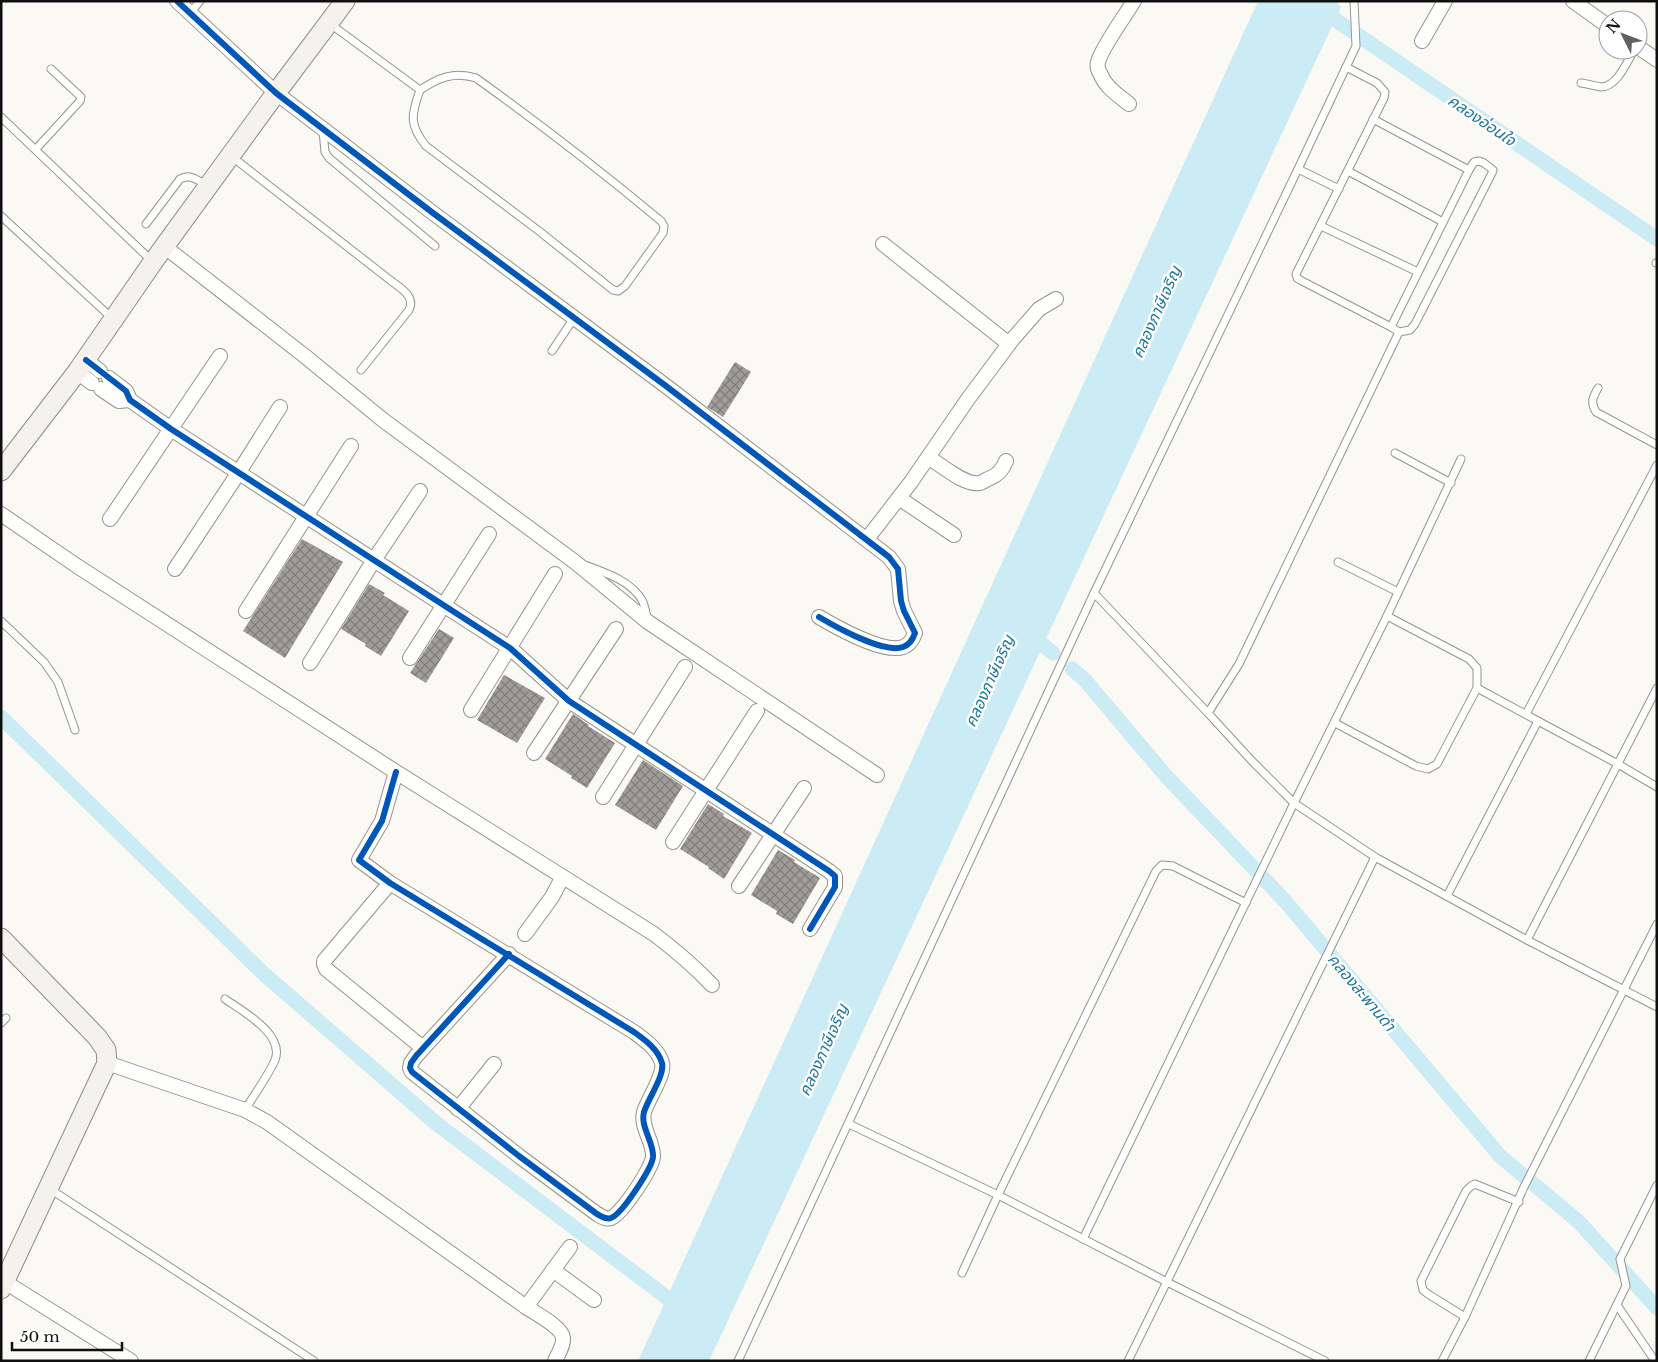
<svg xmlns="http://www.w3.org/2000/svg" width="1658" height="1362" font-family="'Libre Baskerville','Noto Sans Thai',serif">
  <style>
    .water { fill: #cbecf4 }
    .lines { fill: none; stroke-linecap: round; stroke-linejoin: round }
    .canal { stroke: #cbecf4; stroke-width: 15 }
    .building { fill: url(#building-cross-hatch) }
    .lane-casing { stroke: #959492; stroke-width: 9 }
    .street-casing { stroke: #959492; stroke-width: 16 }
    .secondary-casing { stroke: #8c8b89; stroke-width: 21 }
    .lane { stroke: #fefefd; stroke-width: 7 }
    .street { stroke: #fefefd; stroke-width: 14 }
    .secondary { stroke: #f5f2eb; stroke-width: 19 }
    .cycleway-casing { stroke: #fff; stroke-width: 9 }
    .cycleway { stroke: #0057b8; stroke-width: 6 }
    .labels { text-anchor: middle; dominant-baseline: central; stroke-width: 5; stroke-linejoin: round; paint-order: stroke }
    .water-label { font-size: 16px; font-style: italic; fill: #1c779d; stroke: #fff }
  </style>
  <defs>
    <pattern id="building-cross-hatch" width="8" height="8" patternUnits="userSpaceOnUse" patternTransform="scale(1.25)"><rect width="8" height="8" fill="#9f9c99"/><path d="M0 0l8 8M0 8l8-8" fill="none" stroke="#807e7b"/></pattern>
  </defs>
  <rect width="100%" height="100%" fill="#fbf9f4"/>
  <polygon class="water" points="1258,1 1336,1 1341,7 709,1361 638,1361"/>
  <g class="lines">
    <g class="canal">
      <polyline points="1308,1 1657,239"/>
      <polyline points="1027,632 1053,653"/>
      <polyline points="1072,669 1084,679 1166,776 1285,901 1500,1156 1579,1222 1657,1308"/>
      <polyline points="1,717 264,974 437,1124 682,1309"/>
    </g>
  </g>
  <g class="building">
    <polygon points="735,362 751,372 723,417 707,407"/>
    <polygon points="302,539 343,562 285,658 243,631"/>
    <polygon points="369,584 385,593 383,595 409,611 381,656 365,646 366,644 341,629"/>
    <polygon points="439,629 454,638 426,683 410,673"/>
    <polygon points="504,675 545,698 517,743 477,720"/>
    <polygon points="573,714 589,725 588,726 615,743 587,788 571,778 572,776 545,759"/>
    <polygon points="643,760 683,786 656,830 615,805"/>
    <polygon points="708,804 724,814 723,816 752,833 724,879 708,868 709,867 680,849"/>
    <polygon points="778,850 795,860 794,862 820,878 793,924 776,914 777,911 751,895"/>
  </g>
  <g class="lines">
    <defs>
      <g id="lane">
        <polyline points="190,13 200,1"/>
        <path d="M329,23l91,67c-9,25 -11,35 6,56l113,85 74,59 5,1 7,-5 38,-53 1,-7 -3,-5c-60,-50 -121,-97 -185,-143 -22,-7 -38,0 -56,12"/>
        <polyline points="1346,67 1377,83 1385,92 1384,98 1296,274 1297,278 1300,280 1391,327"/>
        <path d="M1581,83c7,1 14,3 20,4 16,0 26,-25 33,-37"/>
        <polyline points="1,117 153,262"/>
        <polyline points="1373,119 1469,170"/>
        <polyline points="323,131 325,152 329,158 435,246"/>
        <polyline points="36,149 80,101 81,97 51,69"/>
        <path d="M231,156l159,124c10,8 26,16 19,30l-48,60"/>
        <polygon points="1479,161 1484,163 1493,170 1492,173 1415,324 1410,330 1399,332 1391,327 1469,170 1474,162"/>
        <polyline points="1298,169 1339,189"/>
        <polyline points="1348,171 1443,222"/>
        <polyline points="1,216 113,319"/>
        <path d="M146,224l34,-45c11,-6 18,2 28,7"/>
        <polyline points="1321,226 1418,272"/>
        <polyline points="1656,263 1657,263"/>
        <polyline points="1399,332 1239,664 1208,713 1251,760 1294,803 1375,857 1527,940 1657,1007"/>
        <polyline points="552,351 574,318"/>
        <path d="M1598,388c-5,9 -8,14 -2,24l61,33"/>
        <polyline points="1395,453 1451,483"/>
        <polyline points="1338,562 1398,592"/>
        <path d="M585,565c20,8 45,15 57,35 3,6 4,14 6,20"/>
        <polyline points="1094,593 1208,713"/>
        <polyline points="1,621 44,662 58,682 75,730"/>
        <polyline points="1477,688 1538,721"/>
        <polyline points="1526,714 1657,465"/>
        <polyline points="1335,723 1416,766 1428,769 1437,764 1477,688 1477,668 1469,659 1387,616"/>
        <polyline points="1447,896 1538,721 1618,764 1657,787"/>
        <polyline points="1246,903 1173,866 1162,865 1156,871 998,1195 1167,1282 1325,1361"/>
        <polyline points="1527,940 1657,688"/>
        <path d="M225,999c17,12 60,35 50,61 -7,16 -21,35 -30,50"/>
        <polyline points="1,1023 6,1018"/>
        <polyline points="849,1124 998,1195 962,1273"/>
        <polyline points="50,1189 314,1361"/>
        <polyline points="1083,1239 1294,803 1387,616 1461,459"/>
        <polyline points="1617,1305 1655,1361"/>
        <polyline points="1465,1317 1428,1294 1423,1290 1421,1281 1466,1191 1471,1186 1475,1184 1519,1202"/>
        <polyline points="738,1361 1094,593 1298,169 1356,46 1354,1"/>
        <polyline points="1128,1361 1375,857"/>
        <polyline points="1442,1361 1465,1317 1524,1187 1657,924"/>
        <polyline points="1589,1361 1626,1286 1620,1259 1657,1185"/>
      </g>
      <g id="street">
        <path d="M177,1l99,92 157,120 233,173 223,171 9,12 3,32 3,10 11,22c-2,6 -6,12 -12,14 -19,7 -67,-20 -84,-30"/>
        <polyline points="1573,1 1608,26"/>
        <polyline points="1422,41 1445,1"/>
        <polyline points="1638,47 1657,60"/>
        <path d="M1129,104c-11,-9 -24,-17 -29,-31 -2,-3 -3,-7 -2,-11 4,-15 27,-46 36,-61"/>
        <polyline points="883,244 1009,344"/>
        <polyline points="165,247 306,357 383,420 575,562 648,622 877,775"/>
        <polyline points="86,360 100,371"/>
        <polyline points="77,372 92,383"/>
        <polyline points="109,378 126,391 130,400 171,429 510,648 569,701 829,871 835,876 835,887 810,929"/>
        <polyline points="101,389 119,401 130,400"/>
        <path d="M928,457c13,8 37,29 52,26 3,-1 7,-4 10,-5 8,-3 13,-9 16,-17"/>
        <polyline points="899,498 954,535"/>
        <path d="M1,514l76,52 319,206 258,162c21,16 40,32 58,51"/>
        <polyline points="110,519 220,356"/>
        <polyline points="867,539 911,482 968,399 1012,340 1039,309 1056,299"/>
        <polyline points="175,569 239,472 280,407"/>
        <polyline points="246,611 351,446"/>
        <polyline points="410,658 489,534"/>
        <polyline points="310,663 374,560 420,491"/>
        <polyline points="471,710 555,574"/>
        <polyline points="534,753 616,629"/>
        <path d="M396,772l-14,49 -23,39 31,23 244,149c11,8 24,17 28,31 3,12 -14,36 -18,49 -4,15 10,30 9,45 -1,11 -31,57 -42,61 -5,2 -10,-2 -14,-4l-78,-58 -107,-84 -2,-4 1,-5 5,-7 93,-102"/>
        <polyline points="603,797 685,667"/>
        <polyline points="673,842 757,711"/>
        <polyline points="390,883 324,961 324,964 326,969 423,1048"/>
        <polyline points="739,886 804,788"/>
        <polyline points="525,934 552,897 562,878"/>
        <path d="M107,1063l138,47 22,12 259,185c9,6 36,20 37,31 1,7 -5,16 -8,23"/>
        <polyline points="458,1109 494,1064"/>
        <polyline points="553,1270 594,1300"/>
        <polyline points="5,1282 131,1361"/>
        <polyline points="526,1307 570,1247"/>
      </g>
      <g id="secondary">
        <polyline points="1,471 77,372 153,262 276,93 345,1"/>
        <polyline points="1,938 97,1037 106,1050 107,1063 1,1289"/>
      </g>
    </defs>
    <use href="#lane" class="lane-casing"/>
    <use href="#street" class="street-casing"/>
    <use href="#secondary" class="secondary-casing"/>
    <use href="#lane" class="lane"/>
    <use href="#street" class="street"/>
    <use href="#secondary" class="secondary"/>
    <defs>
      <g id="cycleway">
        <path d="M177,1l99,92 157,120 233,173 223,171 9,12 3,32 3,10 11,22c-2,6 -6,12 -12,14 -19,7 -67,-20 -84,-30"/>
        <polyline points="86,360 126,391 130,400 171,429 510,648 569,701 829,871 835,876 835,887 810,929"/>
        <path d="M396,772l-14,49 -23,39 31,23 244,149c11,8 24,17 28,31 3,12 -14,36 -18,49 -4,15 10,30 9,45 -1,11 -31,57 -42,61 -5,2 -10,-2 -14,-4l-78,-58 -107,-84 -2,-4 1,-5 5,-7 93,-102"/>
      </g>
    </defs>
    <use href="#cycleway" class="cycleway-casing"/>
    <use href="#cycleway" class="cycleway"/>
  </g>
  <g class="labels">
    <g class="water-label">
      <text transform="translate(1482 120) rotate(34)">คลองอ่อนใจ</text>
      <text transform="translate(1156 312) rotate(-66)">คลองภาษีเจริญ</text>
      <text transform="translate(989 681) rotate(-66)">คลองภาษีเจริญ</text>
      <text transform="translate(1362 992) rotate(50)">คลองสะพานดำ</text>
      <text transform="translate(823 1050) rotate(-66)">คลองภาษีเจริญ</text>
    </g>
  </g>
  <rect width="1658" height="1362" fill="none" stroke="#0f0f0f" stroke-width="5"/>
  <g transform="translate(1623 35) rotate(312)"><circle r="24" fill="#ffffff" stroke="#9f9f9f"/>
  <path d="M0-4L9 19L0 12L-9 19Z" fill="#62615f"/>
  <text y="-8" font-size="14" font-weight="bold" text-anchor="middle" fill="#0f0f0f">N</text>
  </g>
  <path d="M12 1342v8h110v-8" fill="none" stroke="#0f0f0f" stroke-width="2.5"/>
  <text x="20" y="1342" font-size="15" fill="#0f0f0f" stroke="#ffffff" stroke-width="4" paint-order="stroke">50 m</text>
</svg>
